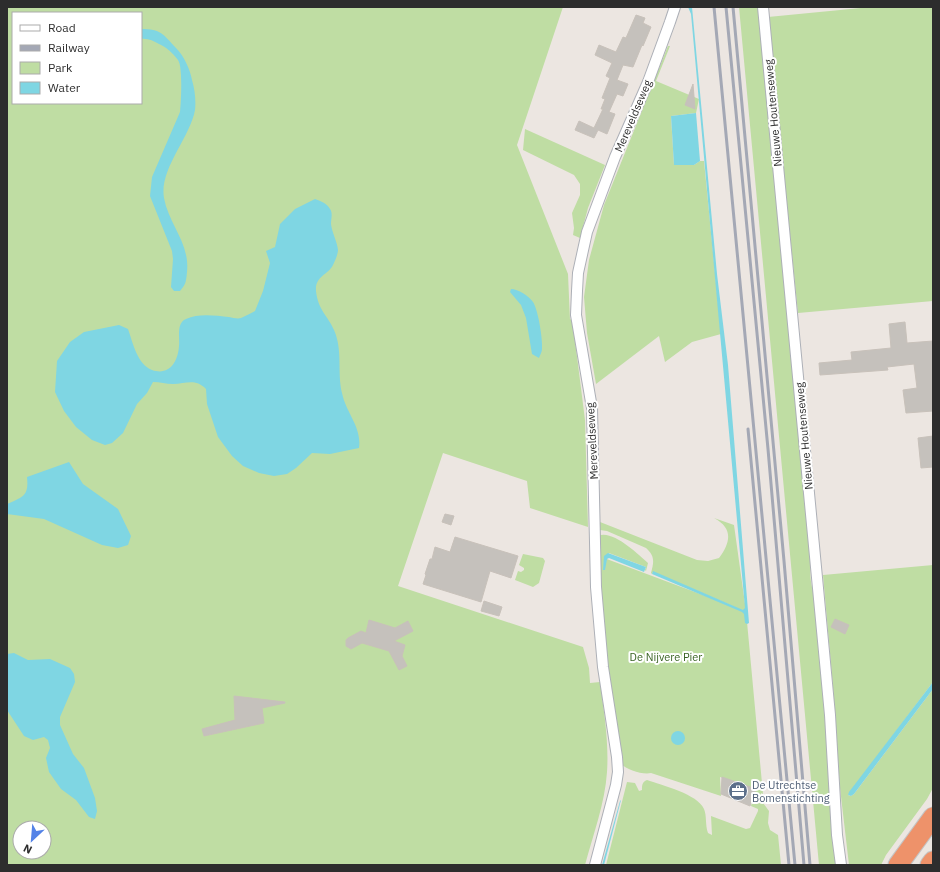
<svg xmlns="http://www.w3.org/2000/svg" width="940" height="872" font-family="'IBM Plex Sans',sans-serif">
  <style>
    .green { fill: #bfdda3; fill-rule: evenodd }
    .water { fill: #7fd6e3 }
    .building { fill: #c5c1bc; stroke: #c8c1ba }
    .lines { fill: none; stroke-linecap: round; stroke-linejoin: round }
    .minor-casing { stroke: #adb0b7; stroke-width: 12 }
    .motorway-casing { stroke: #c4c4c4; stroke-width: 21 }
    .minor { stroke: #fff; stroke-width: 10 }
    .motorway { stroke: #ee926a; stroke-width: 19 }
    .rail { stroke: #a4a8b5; stroke-width: 3 }
    .labels { text-anchor: middle; dominant-baseline: central; stroke-width: 4; stroke-linejoin: round; paint-order: stroke }
    .street-label { font-size: 11px; fill: #2d2d2d; stroke: #fff }
    .park-label { font-size: 11px; fill: #396323; stroke: #fff }
    .service-label { font-size: 11px; fill: #4e5e75; stroke: #fff; text-anchor: start }
  </style>
  <rect width="100%" height="100%" fill="#ece6e1"/>
  <g class="green">
    <path d="M7,7h556l-46,138 51,129 2,46 2,-3 13,103 3,107 -58,-19 -3,-27 -84,-28 -45,133 185,61 6,21 1,15 10,-1c4,30 9,60 7,90 -2,31 -14,63 -22,93h-578zM13,13h128v90h-128zM20,828h24v24h-24z"/>
    <path d="M739,7h21l52,553c-3,10 -2,28 4,37l10,111 6,128 4,29h-17z"/>
    <polygon points="871,7 933,7 933,301 798,313 768,17"/>
    <polygon points="668,46 670,46 656,81 699,99 696,113 671,116 674,165 694,165 700,161 704,161 721,334 692,342 665,362 659,336 596,384 587,333 584,297 589,260 604,205"/>
    <polygon points="525,129 605,165 588,208 580,238 573,235 574,228 572,213 580,195 580,184 574,175 523,150"/>
    <path d="M714,518l20,7 12,86 17,183 -2,-1v7l8,11 -1,12 2,7 8,5 3,30h-175l21,-83 8,1 4,8 3,-1c0,-5 0,-8 5,-10 14,5 51,14 57,29 3,7 1,16 4,24l4,2 -1,-19 35,13 4,-1 8,-17v-2l-7,-3 4,-15 -35,-14 1,19 -70,-23c-8,2 -24,-3 -31,-10l-22,-164v-63c14,-7 40,18 50,27l-2,8 -1,-1 1,-3 -37,-14 -5,5 131,49 -82,-35 -1,2 -1,-1c3,-11 4,-17 -5,-25l-39,-17 -7,-1v-8l97,38 11,1 11,-3c12,-16 14,-30 -5,-40z"/>
    <polygon points="523,554 543,558 545,561 539,583 533,587 515,580 518,571 521,572 524,570 524,568 519,565"/>
    <polygon points="933,565 933,682 848,795 851,796 854,794 933,689 933,788 927,799 886,855 881,865 849,865 840,788 833,687 823,575"/>
  </g>
  <g class="water">
    <polygon points="688,7 692,7 717,274 728,365 749,623 747,624 745,623 744,614 742,612 652,574 653,571 743,610 745,608 691,14"/>
    <path d="M141,29c20,0 22,5 35,19 8,8 14,21 16,32 3,10 4,21 3,30 -5,28 -36,59 -31,88 5,27 26,45 23,74 -1,10 -1,12 -7,19h-6l-3,-4 2,-28 -1,-8 -22,-55 2,-19 28,-65c1,-10 3,-45 -2,-52 -5,-7 -12,-13 -19,-16 -6,-3 -11,-6 -18,-5z"/>
    <polygon points="696,113 700,161 694,165 674,165 671,116"/>
    <path d="M315,199c5,2 12,4 15,10 3,4 1,10 1,15 1,9 6,17 7,26 0,4 -3,11 -5,15 -5,10 -18,11 -17,26 2,19 12,25 18,39 9,20 3,43 8,63 4,20 20,34 17,55l-29,6 -18,-1 -16,15 -9,6 -13,2 -15,-3 -16,-7 -11,-10 -14,-19 -11,-33 -1,-15c-11,-11 -20,-5 -33,-5 -7,0 -13,-2 -20,-2l-6,11 -10,11 -14,29 -11,10 -7,2 -13,-5 -16,-13 -12,-16 -9,-19 2,-31 13,-19 14,-10 35,-7 9,4c5,14 9,35 24,41 17,6 26,-8 27,-24 1,-8 -3,-23 7,-27 13,-6 30,-3 43,-2 4,1 9,2 12,1 5,-2 10,-5 14,-7l8,-20 7,-28 -4,-12 9,-4 5,-23 15,-15z"/>
    <path d="M511,289c7,0 18,7 22,13 5,7 10,38 9,47 0,3 -2,6 -3,9l-7,-4 -6,-36 -5,-13 -11,-13z"/>
    <path d="M69,462l14,22 35,25 13,27 -3,9 -10,3 -16,-3 -58,-26 -37,-5v-10c16,-7 22,-8 20,-27z"/>
    <polygon points="608,553 646,567 644,572 609,558 607,559 605,570 603,570 604,556"/>
    <polygon points="14,653 28,660 50,659 70,668 74,674 75,682 60,717 60,725 73,754 84,768 95,798 97,811 95,819 89,817 76,800 61,789 49,772 46,758 50,748 48,740 44,737 33,740 24,736 7,710 7,654"/>
    <polygon points="933,682 933,689 854,794 851,796 848,795 849,792"/>
    <circle cx="678" cy="738" r="7"/>
    <polygon points="621,800 604,865 602,865 620,801"/>
  </g>
  <g class="building">
    <polygon points="636,15 645,18 643,23 651,27 643,46 642,45 633,67 623,65 617,80 628,84 623,96 617,94 609,112 615,114 607,134 598,130 594,138 575,130 579,121 594,128 603,109 601,109 605,99 602,98 610,78 606,76 612,63 595,55 599,45 616,52 623,37 626,38"/>
    <polygon points="693,84 695,109 685,105"/>
    <polygon points="905,322 907,343 933,341 933,411 906,413 903,390 917,388 914,364 887,367 888,370 820,375 819,363 852,360 851,352 891,348 889,324"/>
    <polygon points="933,436 933,467 921,468 918,438"/>
    <polygon points="445,514 454,516 451,525 442,522"/>
    <polygon points="455,537 518,556 511,578 490,571 481,602 423,584 426,575 425,574 430,559 432,559 435,547 450,552"/>
    <polygon points="484,601 502,607 499,616 481,611"/>
    <polygon points="835,619 849,625 845,634 831,627"/>
    <polygon points="369,620 395,628 408,621 413,631 394,641 405,645 402,656 407,666 399,670 389,651 362,643 351,649 346,646 346,640 348,638 361,631 366,633"/>
    <polygon points="234,696 285,702 285,703 262,708 264,723 204,736 202,729 235,720"/>
    <polygon points="722,777 756,789 750,806 721,794"/>
  </g>
  <g class="lines">
    <defs>
      <g id="minor">
        <polyline points="763,7 830,715 837,835 841,865"/>
        <polyline points="595,865 616,785 618,772 617,757 603,667 596,587 592,408 576,315 577,291 578,273 587,232 615,157 648,82 670,22 675,7"/>
      </g>
      <g id="motorway">
        <polyline points="898,865 933,817"/>
        <polyline points="930,865 933,861"/>
      </g>
    </defs>
    <use href="#minor" class="minor-casing"/>
    <use href="#motorway" class="motorway-casing"/>
    <use href="#minor" class="minor"/>
    <use href="#motorway" class="motorway"/>
    <g class="rail">
      <polyline points="714,7 795,865"/>
      <polyline points="726,7 768,449 804,865"/>
      <polyline points="733,7 784,561 810,865"/>
      <polyline points="748,429 789,865"/>
    </g>
  </g>
  <defs>
    <symbol id="office-disc" viewBox="-11 -11 22 22"><circle r="9.5" fill="#5c6f8a" stroke="#fff"/><path d="M-6-3h4V-5.5h4V-3h4V5H-6ZM-1-4.5V-3h2v-1.5ZM-6 0V1H6V0Z" fill="#fff"/></symbol>
  </defs>
  <g fill-rule="evenodd">
    <use href="#office-disc" x="727" y="780" width="22" height="22"/>
  </g>
  <g class="labels">
    <g class="street-label">
      <text transform="translate(773 113) rotate(-95)">Nieuwe Houtenseweg</text>
      <text transform="translate(633 116) rotate(-67)">Mereveldseweg</text>
      <text transform="translate(804 436) rotate(-95)">Nieuwe Houtenseweg</text>
      <text transform="translate(592 441) rotate(-93)">Mereveldseweg</text>
    </g>
    <g class="park-label">
      <text x="666" y="657">De Nijvere Pier</text>
    </g>
    <g class="service-label">
      <text x="752" y="785">De Utrechtse<tspan x="752" dy="13">Bomenstichting</tspan></text>
    </g>
  </g>
  <rect width="940" height="872" fill="none" stroke="#2d2d2d" stroke-width="16"/>
  <rect x="12" y="12" width="130" height="92" fill="#ffffff" stroke="#ababab"/>
  <rect x="20" y="25" width="20" height="6" fill="#ffffff" stroke="#ababab"/>
  <text x="48" y="32" font-size="12" fill="#2d2d2d">Road</text>
  <rect x="20" y="45" width="20" height="6" fill="#a4a8b5" stroke="#ababab"/>
  <text x="48" y="52" font-size="12" fill="#2d2d2d">Railway</text>
  <rect x="20" y="62" width="20" height="12" fill="#bfdda3" stroke="#ababab"/>
  <text x="48" y="72" font-size="12" fill="#2d2d2d">Park</text>
  <rect x="20" y="82" width="20" height="12" fill="#7fd6e3" stroke="#ababab"/>
  <text x="48" y="92" font-size="12" fill="#2d2d2d">Water</text>
  <g transform="translate(32 840) rotate(206)"><circle r="19" fill="#ffffff" stroke="#ababab"/>
  <path d="M0-3L7 15L0 10L-7 15Z" fill="#5382e7"/>
  <text y="-6" font-size="11" font-weight="bold" text-anchor="middle" fill="#2d2d2d">N</text>
  </g>
</svg>
